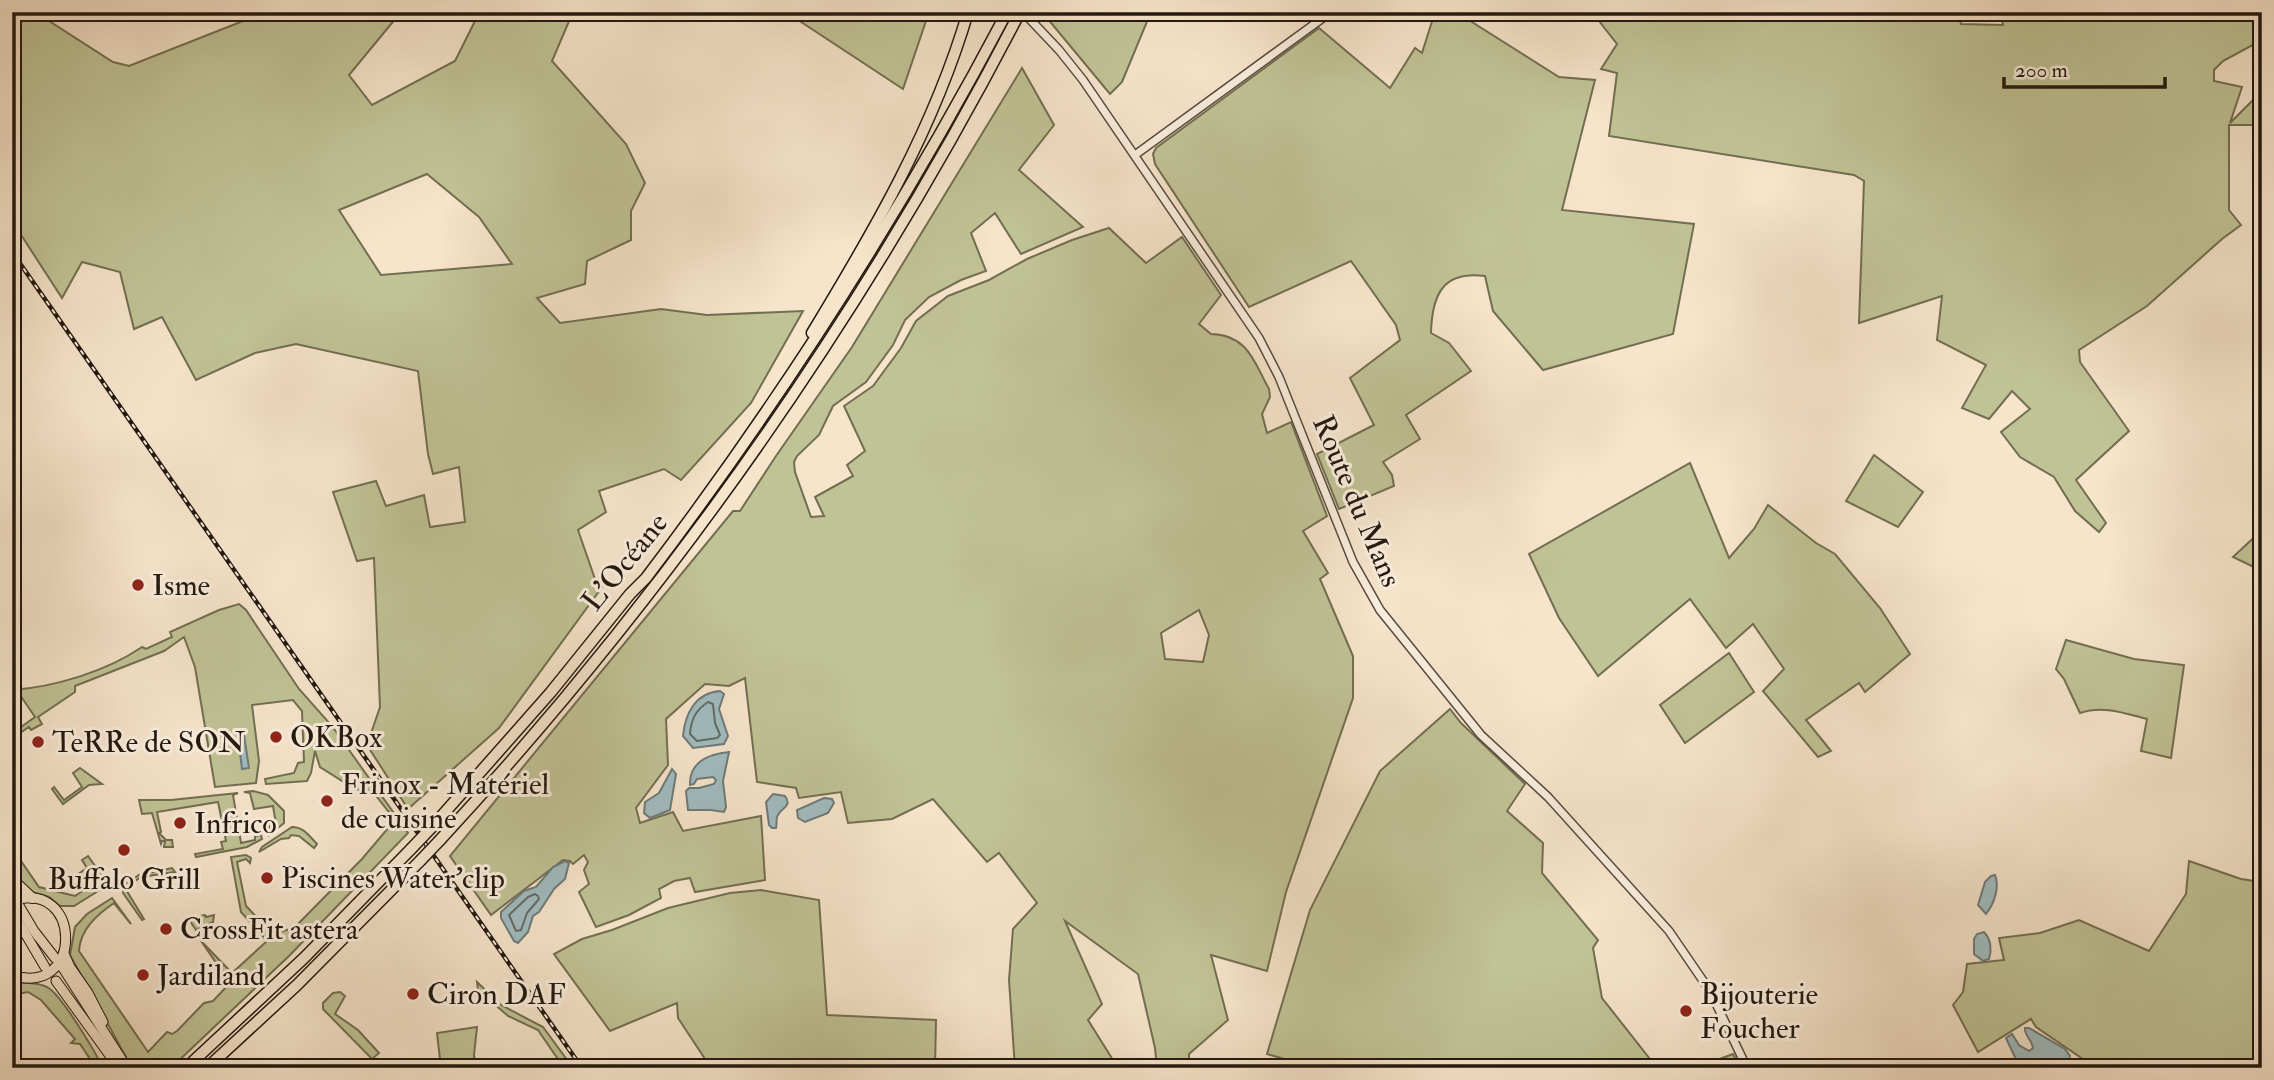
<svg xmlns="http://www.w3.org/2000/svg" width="2274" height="1080" font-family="'IM FELL Double Pica',serif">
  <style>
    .green { fill: #c0c395; stroke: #726e52; stroke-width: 2; fill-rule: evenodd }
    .water { fill: #a0bcc0; stroke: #6e7a79; stroke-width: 2 }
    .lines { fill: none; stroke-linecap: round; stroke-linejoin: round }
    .shore { stroke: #626a68; stroke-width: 2 }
    .tertiary-casing { stroke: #584b3e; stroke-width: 10 }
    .primary-casing { stroke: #23180f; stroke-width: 11 }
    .trunk-casing { stroke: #23180f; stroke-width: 12 }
    .motorway-casing { stroke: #23180f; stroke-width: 13 }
    .tertiary { stroke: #f9eddd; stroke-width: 7 }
    .primary { stroke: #f6e4cb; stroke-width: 9 }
    .trunk { stroke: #f6e4cb; stroke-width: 10 }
    .motorway { stroke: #f6e4cb; stroke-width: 10 }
    .rail-casing { stroke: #23180f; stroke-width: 4.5 }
    .rail { stroke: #f9eddd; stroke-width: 2; stroke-dasharray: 5; stroke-linecap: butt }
    .motorway-bridge-casing { stroke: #23180f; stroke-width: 13; stroke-linecap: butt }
    .motorway-bridge { stroke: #f6e4cb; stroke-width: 10 }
    .poi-dot { fill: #8f2418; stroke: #f9eddd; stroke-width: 2.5 }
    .labels { text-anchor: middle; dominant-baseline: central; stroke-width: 6; stroke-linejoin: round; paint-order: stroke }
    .street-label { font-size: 30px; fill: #23180f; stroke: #f9eddd }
    .poi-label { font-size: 30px; fill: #23180f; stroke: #f9eddd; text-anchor: start }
  </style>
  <rect width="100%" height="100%" fill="#f6e4cb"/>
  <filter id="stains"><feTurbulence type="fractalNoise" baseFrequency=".00286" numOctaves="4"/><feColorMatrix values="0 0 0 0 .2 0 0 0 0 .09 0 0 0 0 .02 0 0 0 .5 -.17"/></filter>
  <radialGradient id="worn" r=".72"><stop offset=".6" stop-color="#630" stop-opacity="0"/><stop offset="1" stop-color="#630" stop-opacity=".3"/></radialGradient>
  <g class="green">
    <path d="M12,12h23l78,50 16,4 137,-54h127l3,6 -47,57 23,30 83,-44 21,-42 -3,-7h100l-21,49 74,83 19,39 -14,28v29l-44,21 -2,23 -48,14 23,25 101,-14 46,6 96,-4 -52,92 -70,77 -17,-11 -65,22 7,21 -28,18 17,49h13l-109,149 -91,81 -41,-64 13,-38 -6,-149 -17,3 -24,-69 43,-11 10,25 38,-11 6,32 35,-5 -6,-55 -26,7 -5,-20 -10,-83 -122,-27 -41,9 -59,27 -34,-63 -28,12 -14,-57 -38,-10 -20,36 -50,-77zM427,174l52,43 33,47 -131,11 -42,-65z"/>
    <polygon points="786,12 929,12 903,89"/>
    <polygon points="1042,12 1151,12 1122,82 1110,94"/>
    <path d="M1435,12h21l103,65 36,3 -33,130 132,14 -21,110 -130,36 -50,-59 -8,-35c-42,-5 -53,18 -54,57l18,10 22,28 -65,44 14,24 -37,23 9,13 2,11 -55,23 -22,-55 57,-29 -24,-47 50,-38 -4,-15 -45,-64 -102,46 -94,-143 -2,-10 3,-6 163,-120 71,60 25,-40 7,5z"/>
    <polygon points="1592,12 1958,12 1961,24 2003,25 2001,12 2262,12 2262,40 2223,61 2214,70 2214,81 2242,87 2230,123 2262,91 2262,125 2229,125 2229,210 2241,225 2222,239 2147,306 2079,350 2080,362 2129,431 2076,480 2106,523 2099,532 2075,511 2054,477 2020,457 2001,432 2030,409 2012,391 1989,419 1962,408 1986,365 1937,340 1942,296 1859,323 1864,181 1854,175 1609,136 1617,73 1601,69 1617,44"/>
    <path d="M1022,68l32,57 -35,45 64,57 -62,27 -26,-41 -24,20 15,38 -25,9 -32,17 -24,23 -12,25 -27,37 -33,24 -14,29 -22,21 -3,6 1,10 16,45 13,-1 -9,-19 38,-21 -6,-11 18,-14 -21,-45 29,-20 28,-38 15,-27 32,-25 41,-16 38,-21 45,-19 37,-12 37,35 36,-26 39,58 -22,29 12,10c37,1 43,28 58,55l1,8 -8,17 5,19 24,-11 36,94 -24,15 25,42 -8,6 33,77v42l-67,194 -19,79 -56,-16 17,65 -39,34v14h-32l-2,-20 -17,-74 -73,-53 37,83 -14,16 30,48h-103l-6,-88 4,-51 24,-26 -38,-50 -12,9 -54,-63 -41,20 -44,4 -7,-31 -42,6 -3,-10 -39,-6 -12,-104 -16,8 -24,-2 -39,35 2,46 -32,43 4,15 33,-11 10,19 78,-15 4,64 -70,12 -5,-14 -16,3 -15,8 2,9 -32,17 -33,12 -17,-35 10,-8 -5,-14 4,-8 -4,-7 -11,9 -3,-3 -7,-1 -72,55 -41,-59 283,-345h7l36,-55 76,-109zM1199,610l10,25 -6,27 -38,-3 -4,-26z"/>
    <polygon points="1874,455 1923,492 1898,527 1846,501"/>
    <polygon points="1690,463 1729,558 1754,529 1768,505 1816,543 1835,554 1880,608 1910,654 1865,692 1859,683 1806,720 1831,751 1818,757 1763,691 1784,669 1753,624 1726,648 1690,599 1598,676 1559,618 1529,554"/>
    <polygon points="2262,530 2262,575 2256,568 2233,557"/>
    <path d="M239,604l7,6 53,79 33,37 76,107 -119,123 -118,112h-39l-62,-113 5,-28 12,-13 25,-16 19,26 -17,-21c-16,11 -34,26 -35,48l69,101 19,-20 5,2 5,-3 27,-28 9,-2 17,-18 -29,-42 31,32 35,-32 -26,-29 -10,-55 15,-2 5,3 -1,5 -4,-4 -9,3 9,44 23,24 6,3 19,-5 68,-69 33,-39 -22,-28 -18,-3 -35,-22 -5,-16 -4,22 -4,8 -41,3 -1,-5 29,-6 4,-10 6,-1 -2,-51 -9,-11 -41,5 7,56 -3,22 -41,4 -20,-120 -11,-30 -20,14 -89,35v6l-37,25 4,7 -11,6 -2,-3 -15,10 -2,-7 2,2 21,-15 -15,-22 -8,5v-10c43,-3 95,-19 130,-43l4,2 26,-12 -2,-5 49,-22z"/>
    <path d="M2066,640l68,19 50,6 -13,93 -30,-7 6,-32c-23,-6 -44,-14 -67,-6l-16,-34 -8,-10z"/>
    <polygon points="1729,653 1754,692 1685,743 1660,705"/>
    <polygon points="1450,709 1461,723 1525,784 1507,811 1543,843 1542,873 1598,940 1593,948 1602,998 1657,1068 1296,1068 1292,1061 1267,1054 1310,910 1380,771"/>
    <polygon points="80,768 102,784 89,785 63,804 52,789 54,787 64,800 82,787 73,773"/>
    <polygon points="253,791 268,795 284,811 284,823 269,835 269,826 276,824 273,806 254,809 250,793 244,792"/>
    <polygon points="238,793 233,795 241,843 255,840 255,836 261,835 262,839 247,847 196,857 195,854 223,849 221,842 226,841 218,802 157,812 161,832 159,833 166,840 172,840 173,847 164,847 165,841 162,841 161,844 152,813 142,814 139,800 171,800"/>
    <path d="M292,827c12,0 17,9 25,17l-3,4 -15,-12 -8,-1 -2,3 -8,1 -22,13 3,-5z"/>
    <polygon points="12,848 39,887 75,896 94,883 93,879 100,874 104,880 103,888 74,906 60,906 49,897 32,892 22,885 12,872"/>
    <polygon points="88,856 98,870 90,875 88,873 75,881 77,884 63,884 87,868 82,860"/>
    <polygon points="2189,861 2241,879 2262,882 2262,1068 2096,1068 2036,1027 2031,1019 1978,1052 1953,1005 1963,992 1967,964 2004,960 1999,938 2040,933 2079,920 2149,951 2186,894"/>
    <polygon points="172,868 175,872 141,877 125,888 144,919 142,920 123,893 123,886 139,875"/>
    <polygon points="761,890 819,900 827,1015 936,1020 935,1068 711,1068 678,1018 677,1003 610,1031 554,954 582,939 612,930 668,908 730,893"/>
    <polygon points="205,915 206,917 214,915 213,922 196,930 188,918"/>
    <path d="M12,982c12,1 28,0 38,7 14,11 45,62 53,79h-7l-16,-24 -9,-1 4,-4 -34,-39 -13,-8 -16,3z"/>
    <polygon points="477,982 501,1005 543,1027 573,1068 564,1068 538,1030 508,1016 478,990"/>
    <polygon points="340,992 345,996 335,1014 358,1030 379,1053 372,1059 323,1009 323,1003 333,993"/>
    <polygon points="477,1027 474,1055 476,1068 441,1068 437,1033"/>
    <polygon points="1733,1054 1741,1068 1695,1068"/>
  </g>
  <g class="water">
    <path d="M720,691l4,3 -5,15 9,27 -4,8 -31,4 -10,-12c2,-22 12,-43 37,-45z"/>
    <polygon points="244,735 249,768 242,769 238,736"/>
    <path d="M729,752l-6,29 3,26 -2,5 -13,-2h-23l-2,-19 3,-3h10l15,-4 2,-4 -3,-3 -16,2 -3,5 -4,1c-1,-23 19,-31 39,-33z"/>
    <polygon points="672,769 676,774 670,810 650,818 644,813 645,802 659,793"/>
    <path d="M773,794l12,2c8,12 -5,11 -8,21 -1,4 0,7 -1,11h-4l-3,-3 -3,-23z"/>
    <polygon points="824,798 832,799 834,803 828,813 805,822 798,818 797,810"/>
    <polygon points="565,861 569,863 565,879 554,889 539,912 533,916 528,932 518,943 514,941 501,918 501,912 524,891 536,887 553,867"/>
    <path d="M1995,875c5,12 -1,29 -9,39l-8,-9 7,-23 6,-6z"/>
    <path d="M1984,932c7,7 8,18 5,27l-6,2 -9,-7v-15l3,-5z"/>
    <path d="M2025,1028h4l36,21 5,7 -2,6 -14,6h-34l-14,-30 6,-4 7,11 10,6 4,-3c-1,-8 -9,-13 -8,-20z"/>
  </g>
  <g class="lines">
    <g class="shore">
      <path d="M708,702l5,2 2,19 5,12 -3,3 -20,3 -7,-7c1,-15 6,-24 18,-32z"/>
      <polygon points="535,894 538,896 539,899 527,913 521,930 516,931 509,915 528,897"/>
    </g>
    <defs>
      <g id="tertiary">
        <polyline points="1023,12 1059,50 1083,80 1259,338 1279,377 1353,562 1380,610 1481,735 1548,797 1669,931 1710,991 1747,1068"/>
        <polyline points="1135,155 1331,12"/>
      </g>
      <g id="primary">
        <path d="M12,901c71,-24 72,98 0,74"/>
        <polyline points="18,904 34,931 55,958"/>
        <polyline points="12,911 45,967"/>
        <polyline points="64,954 70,967 88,993 103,1022"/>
        <polyline points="63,968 127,1068"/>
        <polyline points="56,981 119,1068"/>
      </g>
      <polyline id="trunk" points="12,879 32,898"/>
      <g id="motorway">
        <path d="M812,333c62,-102 122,-205 156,-321"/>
        <path d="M431,828l120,-136 79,-98 16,-16c136,-179 256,-367 361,-566"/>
        <path d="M440,840c230,-249 424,-526 580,-828"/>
        <polyline points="12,978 16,976"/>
        <polyline points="186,1068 304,958 411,849"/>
        <polyline points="207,1068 297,985 420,861"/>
      </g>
    </defs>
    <use href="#tertiary" class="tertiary-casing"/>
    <use href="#primary" class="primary-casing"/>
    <use href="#trunk" class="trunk-casing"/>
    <use href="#motorway" class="motorway-casing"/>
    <use href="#tertiary" class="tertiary"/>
    <use href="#primary" class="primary"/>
    <use href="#trunk" class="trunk"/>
    <use href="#motorway" class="motorway"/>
    <defs>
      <polyline id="rail" points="12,252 582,1068"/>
    </defs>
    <use href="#rail" class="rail-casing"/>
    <use href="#rail" class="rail"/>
    <defs>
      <g id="motorway-bridge">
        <polyline points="411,849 431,828"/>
        <polyline points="420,861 440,840"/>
      </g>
    </defs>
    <use href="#motorway-bridge" class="motorway-bridge-casing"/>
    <use href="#motorway-bridge" class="motorway-bridge"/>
  </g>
  <g class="poi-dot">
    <circle cx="138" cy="585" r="7"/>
    <circle cx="276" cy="737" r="7"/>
    <circle cx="38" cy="742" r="7"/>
    <circle cx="327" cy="801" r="7"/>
    <circle cx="180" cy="823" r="7"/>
    <circle cx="124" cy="850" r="7"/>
    <circle cx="267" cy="878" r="7"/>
    <circle cx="166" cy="929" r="7"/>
    <circle cx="143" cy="975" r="7"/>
    <circle cx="413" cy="994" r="7"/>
    <circle cx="1686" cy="1011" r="7"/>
  </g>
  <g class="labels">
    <g class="street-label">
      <text transform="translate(1357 501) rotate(67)">Route du Mans</text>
      <text transform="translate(625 562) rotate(-51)">L’Océane</text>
    </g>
    <g class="poi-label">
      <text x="152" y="585">Isme</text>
      <text x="290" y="737">OKBox</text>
      <text x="52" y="742">TeRRe de SON</text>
      <text x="341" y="784">Frinox - Matériel<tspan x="341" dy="34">de cuisine</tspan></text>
      <text x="194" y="823">Infrico</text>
      <text x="281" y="878">Piscines Water'clip</text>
      <text x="124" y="879" text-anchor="middle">Buffalo Grill</text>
      <text x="180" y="929">CrossFit astera</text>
      <text x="157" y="975">Jardiland</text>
      <text x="427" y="994">Ciron DAF</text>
      <text x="1700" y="994">Bijouterie<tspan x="1700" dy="34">Foucher</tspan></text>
    </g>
  </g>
  <rect width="2274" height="1080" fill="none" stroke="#f6e4cb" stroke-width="42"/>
  <rect x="14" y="14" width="2246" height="1052" fill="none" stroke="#23180f" stroke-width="3.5"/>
  <rect x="21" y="21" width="2232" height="1038" fill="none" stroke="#23180f" stroke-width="2"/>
  <path d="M2004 77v10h161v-10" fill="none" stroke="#23180f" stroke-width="3.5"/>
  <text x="2015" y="77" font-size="21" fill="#23180f" stroke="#f9eddd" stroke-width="5" paint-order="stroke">200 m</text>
  <rect width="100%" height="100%" filter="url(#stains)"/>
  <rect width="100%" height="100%" fill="url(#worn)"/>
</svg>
